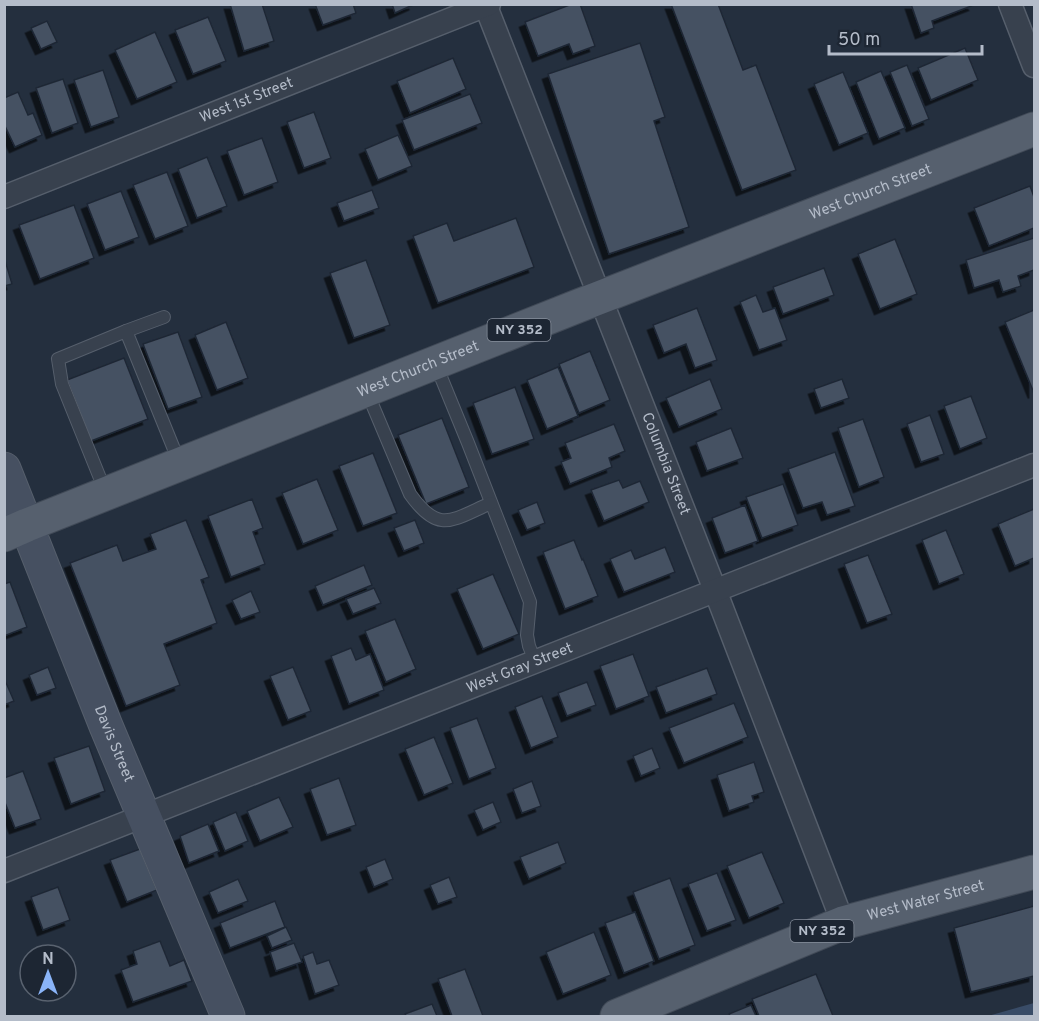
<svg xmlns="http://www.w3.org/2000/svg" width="1039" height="1021" font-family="Overpass,sans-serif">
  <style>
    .water { fill: #394c67 }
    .building { fill: #455162; stroke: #1f2835; stroke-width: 1.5; filter: url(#shadow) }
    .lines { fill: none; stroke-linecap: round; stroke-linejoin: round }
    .lane-casing { stroke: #565f6c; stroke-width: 14 }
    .street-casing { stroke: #565f6c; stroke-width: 25 }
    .secondary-casing { stroke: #565f6c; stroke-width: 35 }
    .primary-casing { stroke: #414a57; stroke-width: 35 }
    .lane { stroke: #38414e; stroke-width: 12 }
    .street { stroke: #38414e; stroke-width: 22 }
    .secondary { stroke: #465061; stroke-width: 33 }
    .primary { stroke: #56606e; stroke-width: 33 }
    .labels { text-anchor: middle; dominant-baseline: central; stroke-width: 4.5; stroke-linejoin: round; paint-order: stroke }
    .shield { fill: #1d2633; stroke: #878f9c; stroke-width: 1.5 }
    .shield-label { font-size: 14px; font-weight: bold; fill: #b4bcc9 }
    .street-label { font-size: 15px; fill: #b4bcc9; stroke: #1d2633 }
  </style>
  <defs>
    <filter id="shadow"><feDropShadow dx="-5.5" dy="5.5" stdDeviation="0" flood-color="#0009"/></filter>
  </defs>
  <rect width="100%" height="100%" fill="#242f3e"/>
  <polygon class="water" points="1034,1003 1034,1016 988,1016"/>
  <g class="building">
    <polygon points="230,4 262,4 274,41 244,51"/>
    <polygon points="315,4 353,4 356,13 323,25"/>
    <polygon points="392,4 415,4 395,13"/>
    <polygon points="572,4 580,4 595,46 573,54 569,44 538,56 525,22"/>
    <polygon points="671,4 718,4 743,70 756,65 796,170 742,190"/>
    <polygon points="911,4 973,4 974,5 932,21 934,28 921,33"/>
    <polygon points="208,17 226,61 193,74 175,30"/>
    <polygon points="47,21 57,42 41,49 31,28"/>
    <polygon points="155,32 177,82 137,99 115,50"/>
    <polygon points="640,43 665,117 654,121 689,227 609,254 548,74"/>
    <polygon points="965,48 978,80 931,100 918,68"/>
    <polygon points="453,58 466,89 410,113 397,81"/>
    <polygon points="907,65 929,119 912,126 890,72"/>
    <polygon points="103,70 119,117 91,127 74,80"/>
    <polygon points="881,71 905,128 879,139 856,82"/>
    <polygon points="843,72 868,133 839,145 814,84"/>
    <polygon points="63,79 78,123 52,133 36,88"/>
    <polygon points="18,92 28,115 33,113 42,135 15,147 4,124 4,98"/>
    <polygon points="470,94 482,123 414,150 402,120"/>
    <polygon points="314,112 331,158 304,168 287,122"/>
    <polygon points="398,135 412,166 378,180 365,149"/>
    <polygon points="262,138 278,182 244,195 227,151"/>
    <polygon points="207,157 227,206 197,218 178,169"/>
    <polygon points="167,172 188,226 155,239 133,185"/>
    <polygon points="1030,186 1034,197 1034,228 989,246 974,208"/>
    <polygon points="372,190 379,208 344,221 337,203"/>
    <polygon points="121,191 139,237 105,250 87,204"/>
    <polygon points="74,205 94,258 40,279 19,225"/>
    <polygon points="516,218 534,267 438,303 413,236 447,223 454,241"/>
    <polygon points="1034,238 1034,270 1018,276 1021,286 1003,292 999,280 974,288 966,260"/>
    <polygon points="895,239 917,294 880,309 858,254"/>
    <polygon points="4,257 12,284 4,286"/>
    <polygon points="366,260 390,325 354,338 330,273"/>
    <polygon points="824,268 834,295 783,314 773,287"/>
    <polygon points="756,295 763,312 775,308 787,340 759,350 740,302"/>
    <polygon points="697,308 717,360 695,368 686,344 664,353 653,325"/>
    <polygon points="1034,310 1034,393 1005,322"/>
    <polygon points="226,322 248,378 217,390 195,335"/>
    <polygon points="178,332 202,397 168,409 143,344"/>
    <polygon points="590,351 610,400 579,413 559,364"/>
    <polygon points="124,358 148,419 91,441 67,380"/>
    <polygon points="558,367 578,416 547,429 527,380"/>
    <polygon points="710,379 722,409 679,427 666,398"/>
    <polygon points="842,379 849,398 821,408 814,389"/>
    <polygon points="515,387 534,439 492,454 473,403"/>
    <polygon points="971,396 987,438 960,449 944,406"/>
    <polygon points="930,415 944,454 921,462 907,424"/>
    <polygon points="442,418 469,487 426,504 398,435"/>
    <polygon points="863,419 884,477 859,487 838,428"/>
    <polygon points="614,424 625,451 609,458 612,467 570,484 561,462 571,458 565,443"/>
    <polygon points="731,428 743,458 707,471 696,442"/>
    <polygon points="835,452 855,506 827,515 822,502 803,508 788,469"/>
    <polygon points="373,453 397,513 363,526 339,466"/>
    <polygon points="317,479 338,530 303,544 282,493"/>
    <polygon points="619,480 623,488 640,481 649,502 604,521 591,490"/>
    <polygon points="783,484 798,525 762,538 746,497"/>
    <polygon points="252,499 263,528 253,532 265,564 231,577 208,516"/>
    <polygon points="537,502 545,523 527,530 518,510"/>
    <polygon points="745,505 758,541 725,553 712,518"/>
    <polygon points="1034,509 1034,558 1015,566 998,524"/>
    <polygon points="186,520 209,577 201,580 217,623 164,644 180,685 126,706 70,563 117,545 123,561 156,549 150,534"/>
    <polygon points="415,520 424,543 404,551 394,528"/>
    <polygon points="946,530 964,574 939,584 922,540"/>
    <polygon points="574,540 582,560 583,559 598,596 565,609 543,552"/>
    <polygon points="665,547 675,572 624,592 610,559 631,550 635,559"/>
    <polygon points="868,555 892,614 867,623 844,564"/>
    <polygon points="364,565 372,585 323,605 315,586"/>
    <polygon points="493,574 519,634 483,649 457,589"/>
    <polygon points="10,582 27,627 4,636 4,584"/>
    <polygon points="374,588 381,603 353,614 346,599"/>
    <polygon points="251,591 260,612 241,619 232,600"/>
    <polygon points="395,619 416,669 386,682 365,631"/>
    <polygon points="351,648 356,660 370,654 384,690 349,704 331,656"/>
    <polygon points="633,654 649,696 616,709 600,666"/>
    <polygon points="48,667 56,688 37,695 29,675"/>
    <polygon points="293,667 311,711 288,720 270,676"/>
    <polygon points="707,668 717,694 666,713 656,687"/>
    <polygon points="4,678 14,701 4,705"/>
    <polygon points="587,682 596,705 567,716 558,693"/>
    <polygon points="542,696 558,737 531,748 515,707"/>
    <polygon points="734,703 748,737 684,763 669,728"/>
    <polygon points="477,718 496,768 469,779 450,728"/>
    <polygon points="434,737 453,783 424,795 405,749"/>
    <polygon points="89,746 105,791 71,804 54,758"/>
    <polygon points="652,748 660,768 641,776 633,756"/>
    <polygon points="754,762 764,792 752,796 754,802 729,811 717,775"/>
    <polygon points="23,771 41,819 15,828 4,800 4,778"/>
    <polygon points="339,778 356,825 327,835 310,789"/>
    <polygon points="532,781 541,806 522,813 513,789"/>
    <polygon points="279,797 293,827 260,841 247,811"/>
    <polygon points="493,802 501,822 483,830 474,810"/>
    <polygon points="236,812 248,841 225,851 213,822"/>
    <polygon points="208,824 219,851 189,863 180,836"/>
    <polygon points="558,842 566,863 529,879 520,857"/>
    <polygon points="140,849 157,890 127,902 110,860"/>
    <polygon points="762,852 784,903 749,918 727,866"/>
    <polygon points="385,859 393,879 374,887 366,867"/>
    <polygon points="717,873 736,920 707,931 688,884"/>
    <polygon points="449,877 457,897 438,904 430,885"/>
    <polygon points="670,878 695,945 659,959 633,892"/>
    <polygon points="238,879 248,901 218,913 209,892"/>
    <polygon points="58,887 70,920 43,930 31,897"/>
    <polygon points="275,901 285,927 230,948 220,923"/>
    <polygon points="1034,906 1034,976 971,992 954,928"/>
    <polygon points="635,912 654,961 624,973 605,923"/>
    <polygon points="286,927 292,940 272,948 267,936"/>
    <polygon points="594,932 611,975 563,994 546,952"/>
    <polygon points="160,941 170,966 184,960 192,981 133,1002 121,970 137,964 133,951"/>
    <polygon points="294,943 302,962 276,971 270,952"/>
    <polygon points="313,952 317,964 329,960 339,985 315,994 303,956"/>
    <polygon points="465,969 483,1016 452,1016 438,979"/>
    <polygon points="816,974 833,1016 759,1016 752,999"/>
    <polygon points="432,1004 437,1016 406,1016 405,1014"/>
    <polygon points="751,1005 756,1016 730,1016 729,1014"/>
  </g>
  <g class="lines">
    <defs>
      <g id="lane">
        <polyline points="126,331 164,317"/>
        <polyline points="436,365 468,443 530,602 527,635 529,646 535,661"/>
        <path d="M367,392l43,102c29,41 42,26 81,9"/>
        <polyline points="106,493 62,384 58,359 126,331 180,464"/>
      </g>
      <g id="street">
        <path id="s1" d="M485,4l230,586 128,333"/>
        <polyline points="1010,4 1034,66"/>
        <path id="s2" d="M4,197l485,-193"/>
        <path id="s3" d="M4,871c345,-133 687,-272 1030,-406"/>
      </g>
      <g id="secondary">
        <path id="s4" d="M4,469l102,257 122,290"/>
      </g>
      <g id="primary">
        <path id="s5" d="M4,535l23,-10 551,-219 456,-177"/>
        <path id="s6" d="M617,1016l226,-93 191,-51"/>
      </g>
    </defs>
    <use href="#lane" class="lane-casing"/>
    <use href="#street" class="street-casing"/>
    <use href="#secondary" class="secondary-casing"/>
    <use href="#primary" class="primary-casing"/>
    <use href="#lane" class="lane"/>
    <use href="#street" class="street"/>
    <use href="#secondary" class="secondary"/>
    <use href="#primary" class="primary"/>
  </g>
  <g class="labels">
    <g class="shield">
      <rect x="487.5" y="319" width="63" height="22" rx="4.5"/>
      <rect x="790.5" y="920" width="63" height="22" rx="4.5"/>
    </g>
    <g class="shield-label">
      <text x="519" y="330">NY 352</text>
      <text x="822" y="931">NY 352</text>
    </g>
    <g class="street-label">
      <text stroke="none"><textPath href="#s2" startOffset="261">West 1st Street</textPath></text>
      <text stroke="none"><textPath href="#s5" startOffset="932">West Church Street</textPath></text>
      <text stroke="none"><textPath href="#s5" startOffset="446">West Church Street</textPath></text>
      <text stroke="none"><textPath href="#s1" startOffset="494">Columbia Street</textPath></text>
      <text stroke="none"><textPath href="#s3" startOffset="554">West Gray Street</textPath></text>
      <text stroke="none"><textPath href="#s4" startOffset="296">Davis Street</textPath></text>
      <text stroke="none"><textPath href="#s6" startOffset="330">West Water Street</textPath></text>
    </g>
  </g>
  <rect width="1039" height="1021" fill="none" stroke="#b4bcc9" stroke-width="12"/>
  <g transform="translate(48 973)"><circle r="28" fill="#1d2633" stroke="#59626f" stroke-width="1.5"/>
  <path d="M0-4.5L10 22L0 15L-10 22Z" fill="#8ab4f8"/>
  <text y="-9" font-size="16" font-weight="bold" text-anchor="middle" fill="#b4bcc9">N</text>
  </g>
  <path d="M829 45v9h153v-9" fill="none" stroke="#b4bcc9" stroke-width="3"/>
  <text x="838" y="45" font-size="18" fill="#b4bcc9" stroke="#1d2633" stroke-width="4.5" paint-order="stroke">50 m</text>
</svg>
